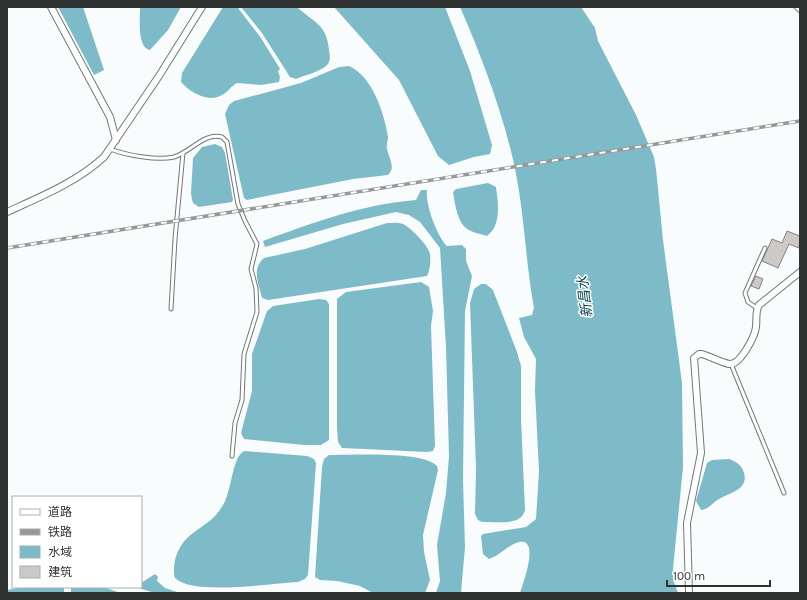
<svg xmlns="http://www.w3.org/2000/svg" width="807" height="600" font-family="Karla,'Noto Sans SC',sans-serif">
  <style>
    .water { fill: #7dbbc8 }
    .building { fill: #ccc9c6; stroke: #848180 }
    .lines { fill: none; stroke-linecap: round; stroke-linejoin: round }
    .service-casing { stroke: #737777; stroke-width: 5 }
    .minor-casing { stroke: #737777; stroke-width: 8 }
    .service { stroke: #fff; stroke-width: 3 }
    .minor { stroke: #fff; stroke-width: 6 }
    .rail-casing { stroke: #969999; stroke-width: 3.5 }
    .rail { stroke: #fff; stroke-width: 2; stroke-dasharray: 6; stroke-linecap: butt }
    .labels { text-anchor: middle; dominant-baseline: central; stroke-width: 3; stroke-linejoin: round; paint-order: stroke }
    .water-label { font-size: 14px; font-style: italic; fill: #0a434d; stroke: #fff }
  </style>
  <rect width="100%" height="100%" fill="#f8fcfd"/>
  <g class="water">
    <polygon points="58,7 83,7 104,70 94,75"/>
    <path d="M140,7h41l-13,23 -18,20c-13,-2 -10,-32 -10,-43z"/>
    <path d="M223,7l15,1 23,30 19,31 -2,2 2,6 -1,5 -18,3 -24,-2c-6,3 -9,9 -15,12 -14,8 -31,-2 -41,-13l1,-9z"/>
    <path d="M241,7h56c16,15 30,17 32,43 1,5 2,11 -2,15 -7,7 -22,10 -31,14l-6,-2 -28,-44z"/>
    <polygon points="334,7 445,7 470,71 492,145 490,154 474,157 449,165 438,156 399,80"/>
    <path d="M460,7h121l14,21 3,13 38,74 18,42 2,12 7,71 19,143 1,84 -10,102 1,13 4,11h-158c3,-9 22,-60 -4,-50 -10,4 -17,13 -27,16l-6,-5 -2,-18 2,-2 43,-7 10,-8 3,-48 -4,-80 1,-32 -12,-22 -5,-19 13,-3 2,-7c-7,-38 -9,-78 -15,-117 -9,-60 -35,-129 -59,-184z"/>
    <path d="M349,66c24,11 35,47 39,71 0,4 -2,8 -1,12 2,9 9,19 1,26l-35,4 -106,21 -3,-2 -19,-84 4,-9 5,-4 67,-18 38,-16z"/>
    <polygon points="215,144 222,147 225,153 233,200 232,202 199,207 193,203 191,194 193,158 202,147"/>
    <path d="M488,183l8,4c2,15 6,38 -9,49 -5,-2 -13,-3 -18,-6 -12,-6 -14,-27 -16,-38l3,-3z"/>
    <path d="M421,190h6c-2,14 10,46 20,56l15,-1 4,4v12l6,15 -7,35 -2,168 2,68 -4,46h-25l4,-12 -3,-36 9,-52 3,-37 -3,-109 -6,-99 -20,-26 -11,-7 -13,-3 -53,12 -78,23 -2,-6c49,-18 100,-37 153,-41z"/>
    <path d="M387,223c5,0 11,-1 16,1 7,3 26,22 27,30 1,6 0,16 -3,22l-159,24 -6,-2c-3,-14 -11,-29 2,-40l41,-9z"/>
    <polygon points="421,282 429,287 433,311 431,326 435,446 433,451 428,452 342,448 338,442 337,427 337,299 346,292"/>
    <path d="M481,284h5l7,6 24,62 4,14v53l4,91c-4,17 -29,11 -43,12l-4,-2 -3,-6 1,-46 -6,-165 4,-14z"/>
    <polygon points="319,299 326,300 329,304 329,440 321,445 304,445 244,439 241,433 252,391 252,354 267,311 273,306"/>
    <path d="M245,451l62,5 7,3 2,4 -8,112 -3,4 -7,3c-25,1 -105,14 -123,-4 -2,-6 -1,-12 0,-18 7,-25 21,-27 38,-42 7,-7 13,-16 15,-26 4,-10 6,-38 17,-41z"/>
    <path d="M329,455c22,0 95,-4 108,11l1,4 -15,65 1,17 6,28 -5,13h-52l-13,-7 -23,-5 -17,-1 -5,-3 7,-110 2,-8z"/>
    <path d="M729,459c6,2 11,5 14,11 8,19 -12,22 -24,29 -7,4 -10,10 -18,11l-5,-9 11,-38 5,-3z"/>
    <polygon points="155,574 158,577 157,581 165,588 180,593 155,593 135,587 141,587 141,583"/>
    <polygon points="23,587 64,587 64,593 7,593 7,590"/>
    <polygon points="71,587 104,587 120,593 71,593"/>
  </g>
  <g class="building">
    <polygon points="787,231 800,236 799,248 789,244 778,268 762,261 772,239 782,243"/>
    <polygon points="756,276 763,279 759,289 751,286"/>
  </g>
  <g class="lines">
    <defs>
      <g id="service">
        <path d="M110,149c16,6 47,12 64,8 17,-5 30,-25 48,-20l5,5 11,62 7,17 12,23 -6,25 5,19 1,24 -13,42 -2,46 -7,23 -3,33"/>
        <polyline points="757,308 748,302 745,293 765,248"/>
        <polyline points="171,309 175,239 183,153"/>
        <polyline points="731,364 784,493"/>
      </g>
      <g id="minor">
        <polyline points="51,7 110,117 116,140"/>
        <polyline points="798,7 800,9"/>
        <path d="M7,212c33,-15 70,-30 97,-55l55,-81 43,-69"/>
        <path d="M689,593l-2,-70 14,-70 -7,-95 5,-4h3c9,3 19,8 27,10 11,2 26,-28 27,-37 1,-8 -1,-15 3,-22l41,-33"/>
      </g>
    </defs>
    <use href="#service" class="service-casing"/>
    <use href="#minor" class="minor-casing"/>
    <use href="#service" class="service"/>
    <use href="#minor" class="minor"/>
    <defs>
      <polyline id="rail" points="7,248 800,121"/>
    </defs>
    <use href="#rail" class="rail-casing"/>
    <use href="#rail" class="rail"/>
  </g>
  <g class="labels">
    <g class="water-label">
      <text transform="translate(585 297) rotate(-97)">新昌水</text>
    </g>
  </g>
  <rect width="807" height="600" fill="none" stroke="#303232" stroke-width="16"/>
  <rect x="12" y="496" width="130" height="92" fill="#ffffff" stroke="#acadad"/>
  <rect x="20" y="509" width="20" height="6" fill="#ffffff" stroke="#acadad"/>
  <text x="48" y="516" font-size="12" fill="#303232">道路</text>
  <rect x="20" y="529" width="20" height="6" fill="#969999" stroke="#acadad"/>
  <text x="48" y="536" font-size="12" fill="#303232">铁路</text>
  <rect x="20" y="546" width="20" height="12" fill="#7dbbc8" stroke="#acadad"/>
  <text x="48" y="556" font-size="12" fill="#303232">水域</text>
  <rect x="20" y="566" width="20" height="12" fill="#ccc9c6" stroke="#acadad"/>
  <text x="48" y="576" font-size="12" fill="#303232">建筑</text>
  <path d="M667 580v6h103v-6" fill="none" stroke="#303232" stroke-width="2"/>
  <text x="673" y="580" font-size="12" fill="#303232" stroke="#ffffff" stroke-width="3" paint-order="stroke">100 m</text>
</svg>
